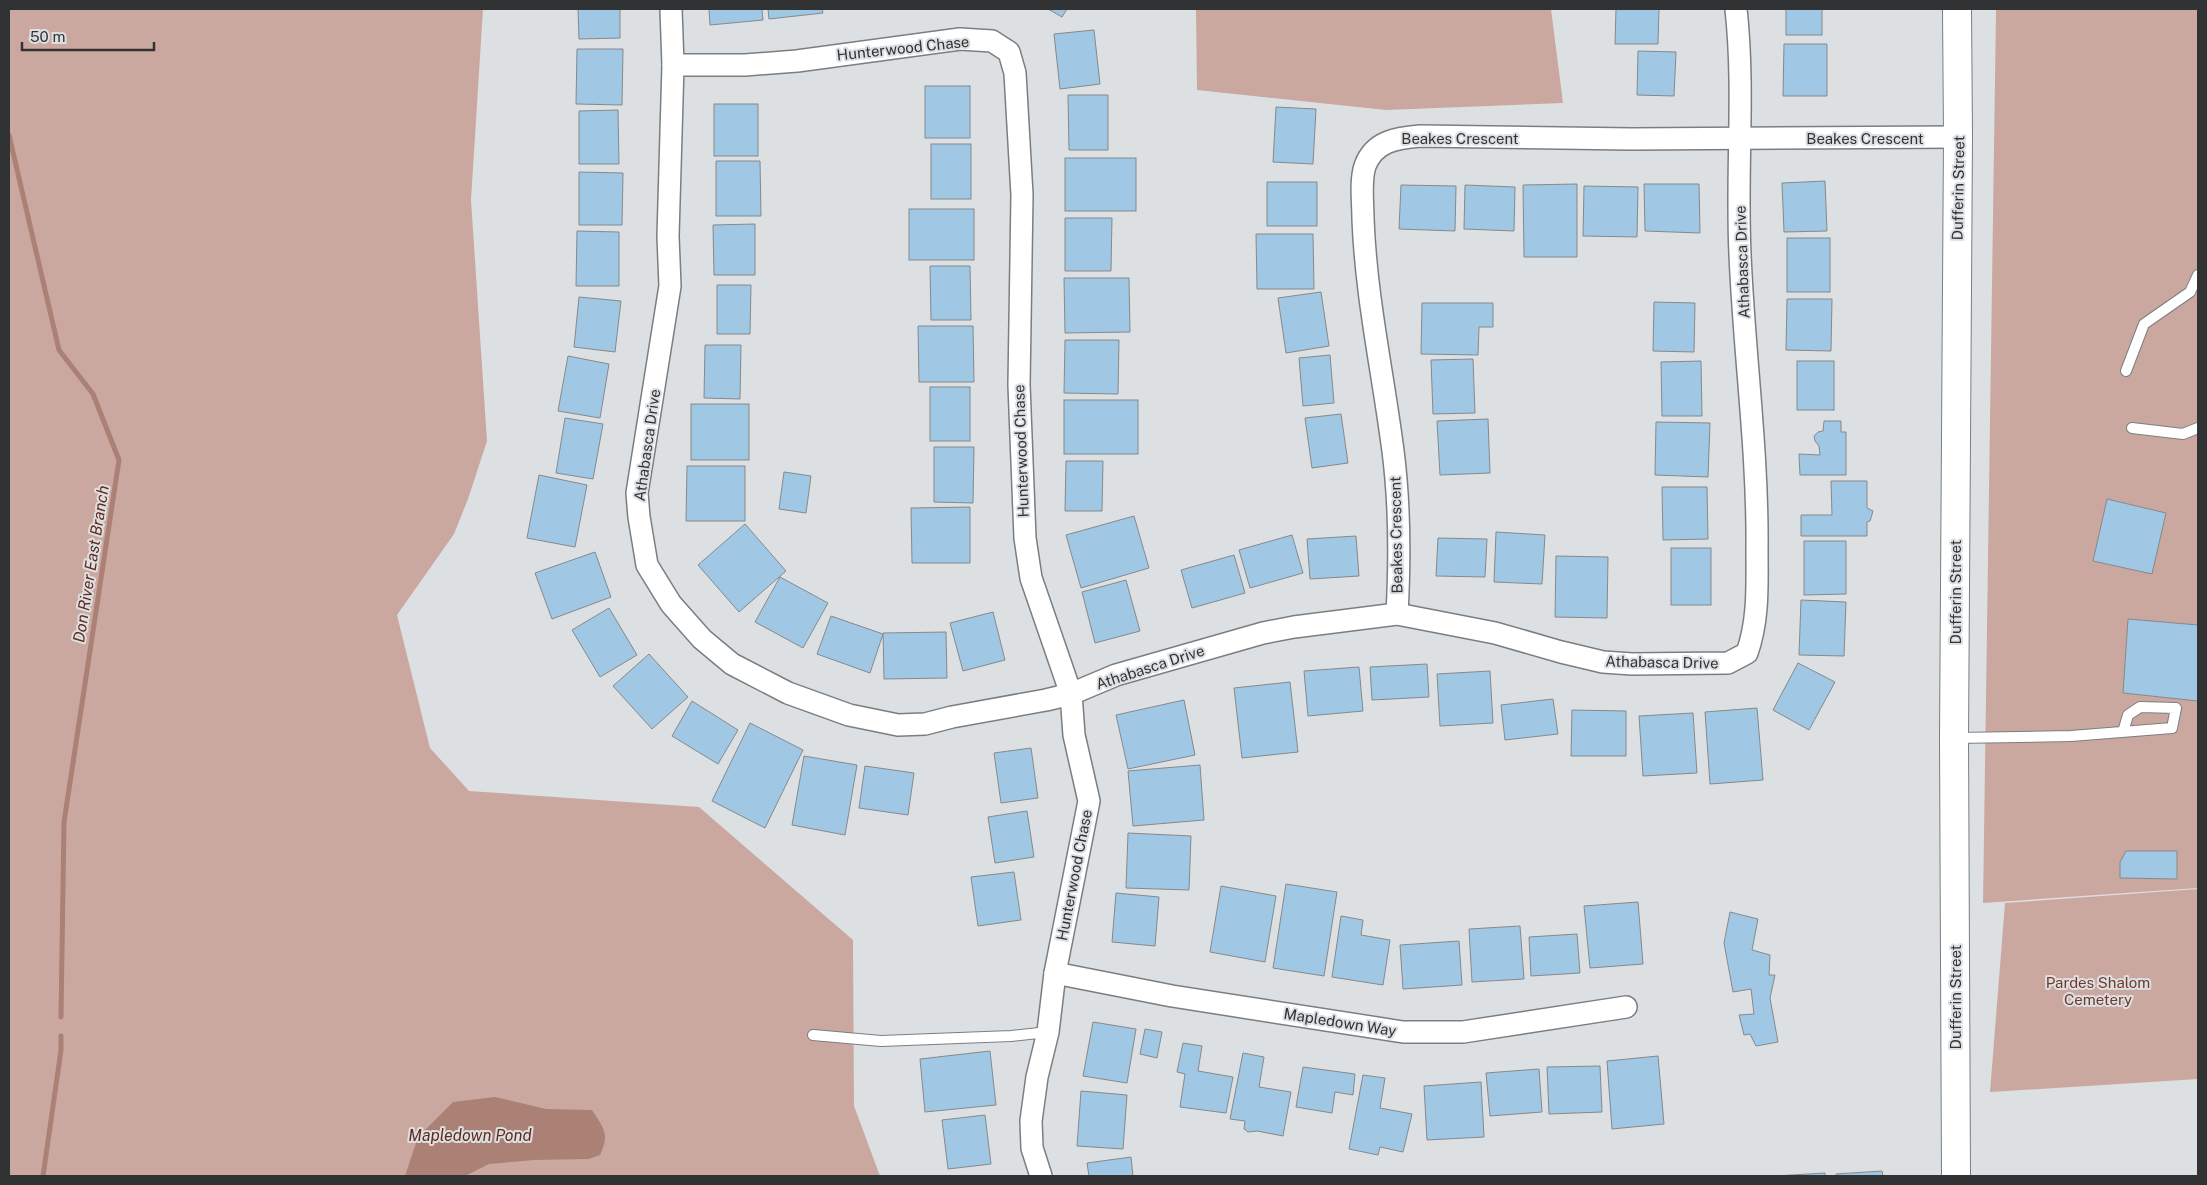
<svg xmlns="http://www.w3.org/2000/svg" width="2207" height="1185" font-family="'Public Sans',sans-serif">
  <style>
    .green { fill: #cba89f }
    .water { fill: #ab8075 }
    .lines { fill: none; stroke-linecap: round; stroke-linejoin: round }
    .stream { stroke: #ab8075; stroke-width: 5 }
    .building { fill: #a0c7e3; stroke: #86898b }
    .lane-casing { stroke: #7b7e80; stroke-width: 12 }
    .street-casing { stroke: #7b7e80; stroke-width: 24 }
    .secondary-casing { stroke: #7b7e80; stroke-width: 30 }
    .lane { stroke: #fff; stroke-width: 10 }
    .street { stroke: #fff; stroke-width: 21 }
    .secondary { stroke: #fff; stroke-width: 28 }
    .labels { text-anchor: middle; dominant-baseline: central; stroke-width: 4; stroke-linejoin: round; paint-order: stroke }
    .street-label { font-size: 15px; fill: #313233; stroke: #dde0e3 }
    .park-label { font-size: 15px; fill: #733829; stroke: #dde0e3 }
    .water-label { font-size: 16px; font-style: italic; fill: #62291b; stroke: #dde0e3 }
  </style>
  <rect width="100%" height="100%" fill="#dde0e3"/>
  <g class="green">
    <polygon points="9,9 483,9 471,200 487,441 468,499 454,534 397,615 430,748 469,791 699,807 853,940 854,1106 880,1176 9,1176"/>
    <polygon points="1196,9 1551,9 1563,103 1386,110 1197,90"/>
    <polygon points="1996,9 2198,9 2198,888 1983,903"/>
    <polygon points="2198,889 2198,1079 1990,1092 2005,903"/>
  </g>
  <path class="water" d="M495,1097l51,12 46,1c12,19 18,23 8,45l-11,4 -55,1 -45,4 -24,12h-60l13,-39 35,-35z"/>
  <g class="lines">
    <g class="stream">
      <polyline points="9,135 59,350 93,394 119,460 64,822 61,1017"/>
      <polyline points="43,1176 61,1050 61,1036"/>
    </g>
  </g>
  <g class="building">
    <polygon points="578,9 620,9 620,38 579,39"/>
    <polygon points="709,9 762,9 763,20 710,25"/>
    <polygon points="768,9 822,9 823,13 769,19"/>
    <polygon points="1048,9 1067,9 1062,17"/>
    <polygon points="1616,9 1659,9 1658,44 1615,44"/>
    <rect x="1786" y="9" width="36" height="26"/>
    <polygon points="1094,30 1100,84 1060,89 1054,34"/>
    <polygon points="1784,44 1827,44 1827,96 1783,96"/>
    <polygon points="577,49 623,49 622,105 576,104"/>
    <polygon points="1638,51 1676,52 1674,96 1637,95"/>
    <rect x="925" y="86" width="45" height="52"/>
    <polygon points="1068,95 1108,95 1108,150 1069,150"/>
    <rect x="714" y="104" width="44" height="52"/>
    <polygon points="1276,107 1316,109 1313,164 1273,162"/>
    <polygon points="618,110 619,164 579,164 579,111"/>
    <rect x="931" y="144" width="40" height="55"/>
    <rect x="1065" y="158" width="71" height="53"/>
    <polygon points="716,161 760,161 761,216 716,216"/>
    <polygon points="579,172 623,173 622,225 579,225"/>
    <polygon points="1825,181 1827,231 1784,232 1782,183"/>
    <rect x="1267" y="182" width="50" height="44"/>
    <polygon points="1577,184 1577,257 1524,257 1523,185"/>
    <polygon points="1644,184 1699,184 1700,233 1645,231"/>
    <polygon points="1401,185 1456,186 1455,231 1399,229"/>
    <polygon points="1465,185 1515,187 1514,231 1464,229"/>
    <polygon points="1584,186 1638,187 1637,237 1583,236"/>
    <rect x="909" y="209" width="65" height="51"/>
    <polygon points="1065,218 1112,218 1111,271 1065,271"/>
    <polygon points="755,224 755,275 714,275 713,225"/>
    <polygon points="577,231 619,232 619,286 576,286"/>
    <polygon points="1256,234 1313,234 1314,289 1257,289"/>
    <rect x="1787" y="238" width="43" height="54"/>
    <polygon points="930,266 970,266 971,320 931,320"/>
    <polygon points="1064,278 1129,278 1130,332 1065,333"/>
    <polygon points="717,285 751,285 750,334 717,334"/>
    <polygon points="1321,292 1329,346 1286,353 1278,298"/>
    <polygon points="579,297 621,301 615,352 574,347"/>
    <polygon points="1787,299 1832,299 1831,351 1786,350"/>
    <polygon points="1654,302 1695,303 1694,352 1653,351"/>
    <polygon points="1422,303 1493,303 1493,327 1479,327 1478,355 1421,354"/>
    <polygon points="918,326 973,326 974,382 919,382"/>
    <polygon points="1065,340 1119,340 1118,394 1064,393"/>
    <polygon points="705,345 741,345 740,399 704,398"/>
    <polygon points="1330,355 1334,403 1303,406 1299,358"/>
    <polygon points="568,356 609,364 600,418 558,411"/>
    <polygon points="1473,359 1475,413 1433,414 1431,360"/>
    <polygon points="1701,361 1702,416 1662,416 1661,362"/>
    <rect x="1797" y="361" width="37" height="49"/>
    <rect x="930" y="387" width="40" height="54"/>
    <rect x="1064" y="400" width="74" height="54"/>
    <rect x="691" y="404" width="58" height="56"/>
    <polygon points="1341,414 1348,463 1312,468 1305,418"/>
    <polygon points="565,418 603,424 593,479 556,473"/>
    <polygon points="1488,419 1490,473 1440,475 1437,421"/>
    <polygon points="1824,421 1841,421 1841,432 1846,432 1846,475 1800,475 1799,454 1820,455 1819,446 1815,441 1814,436 1818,432 1823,431"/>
    <polygon points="1656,422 1710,423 1708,477 1655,475"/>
    <polygon points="934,447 974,447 973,503 934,502"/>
    <polygon points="1066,461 1103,461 1102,511 1065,511"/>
    <polygon points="687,466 745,466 745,521 686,521"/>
    <polygon points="784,472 811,476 806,513 779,509"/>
    <polygon points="539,475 587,485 575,547 527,538"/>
    <polygon points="1831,481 1867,481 1867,508 1873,511 1870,521 1867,522 1867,536 1801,536 1801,515 1832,515"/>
    <polygon points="1662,487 1707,487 1708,539 1663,540"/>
    <polygon points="2107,499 2166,513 2152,574 2093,561"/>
    <polygon points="970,507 970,563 912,563 911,508"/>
    <polygon points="1134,516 1149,568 1081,588 1066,535"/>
    <polygon points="745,524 786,571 739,612 698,565"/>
    <polygon points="1496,532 1545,535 1542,584 1494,582"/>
    <polygon points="1292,535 1303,573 1250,588 1239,550"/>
    <polygon points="1356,536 1359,576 1310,579 1307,539"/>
    <polygon points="1438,538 1487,539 1485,577 1436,576"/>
    <polygon points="1804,541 1846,541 1846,594 1804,595"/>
    <rect x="1671" y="548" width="40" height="57"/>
    <polygon points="595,552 611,597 552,619 535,573"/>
    <polygon points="1234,555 1245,593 1192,608 1181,570"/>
    <polygon points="1556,556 1608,557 1607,618 1555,617"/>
    <polygon points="780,577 828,603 803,648 755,622"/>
    <polygon points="1126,580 1140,631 1095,643 1082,592"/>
    <polygon points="1801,600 1846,602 1844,656 1799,655"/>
    <polygon points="609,608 637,655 600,677 572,630"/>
    <polygon points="993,612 1005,660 963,671 950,623"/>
    <polygon points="831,616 883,634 870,673 817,654"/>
    <polygon points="2128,619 2198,625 2198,701 2123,693"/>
    <polygon points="946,632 947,678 884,679 883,633"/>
    <polygon points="649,654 688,697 652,729 613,686"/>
    <polygon points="1798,663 1835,682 1809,730 1773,710"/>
    <polygon points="1427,664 1429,697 1372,700 1370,667"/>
    <polygon points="1359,667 1363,711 1308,716 1304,671"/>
    <polygon points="1490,671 1493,723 1440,726 1437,674"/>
    <polygon points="1290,682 1298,752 1242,758 1234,688"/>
    <polygon points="1553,699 1558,734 1505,740 1501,705"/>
    <polygon points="1184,700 1195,755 1128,769 1116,715"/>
    <polygon points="692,701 738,730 718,764 672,736"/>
    <polygon points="1757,708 1763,780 1710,784 1705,712"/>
    <polygon points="1572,710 1626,711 1626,756 1571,756"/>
    <polygon points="1693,713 1697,773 1643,776 1639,716"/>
    <polygon points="750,723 803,750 765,828 712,801"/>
    <polygon points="1031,748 1038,798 1001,803 994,753"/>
    <polygon points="804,756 857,765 845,835 792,825"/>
    <polygon points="1200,765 1204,820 1133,826 1128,771"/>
    <polygon points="865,766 914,773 908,815 859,808"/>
    <polygon points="1027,811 1034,857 995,863 988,817"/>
    <polygon points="1128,833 1191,836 1189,890 1126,888"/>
    <polygon points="2126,851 2177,851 2177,879 2120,878 2120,862"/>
    <polygon points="1014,872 1021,920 978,926 971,877"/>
    <polygon points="1286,884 1337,892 1324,976 1273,968"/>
    <polygon points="1221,886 1276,896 1265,962 1210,952"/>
    <polygon points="1116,893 1159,897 1155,946 1112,942"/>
    <polygon points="1638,902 1643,964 1590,968 1584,906"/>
    <polygon points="1730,912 1758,919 1752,950 1770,955 1769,975 1775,975 1770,998 1778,1042 1756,1046 1750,1034 1744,1035 1739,1015 1754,1014 1751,989 1733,992 1724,943"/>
    <polygon points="1341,916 1363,920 1361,935 1390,940 1383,985 1332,977"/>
    <polygon points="1520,926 1524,979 1472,982 1469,929"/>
    <polygon points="1577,934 1580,973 1531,976 1529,937"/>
    <polygon points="1459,941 1462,985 1403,989 1400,945"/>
    <polygon points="1093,1022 1136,1029 1127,1083 1083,1076"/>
    <polygon points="1145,1029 1162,1032 1157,1058 1140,1054"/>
    <polygon points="1183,1043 1202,1046 1198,1071 1233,1077 1226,1113 1180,1107 1185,1074 1177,1072"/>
    <polygon points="990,1051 996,1105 925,1112 920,1059"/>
    <polygon points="1243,1053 1264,1057 1259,1087 1291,1092 1283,1136 1257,1131 1248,1132 1244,1129 1245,1121 1230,1119"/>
    <polygon points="1658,1056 1664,1124 1612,1129 1607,1061"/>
    <polygon points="1600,1066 1602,1112 1549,1114 1547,1067"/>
    <polygon points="1303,1067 1355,1074 1353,1095 1335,1092 1332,1113 1296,1107"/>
    <polygon points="1539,1069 1542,1112 1490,1116 1486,1073"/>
    <polygon points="1363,1075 1385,1078 1380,1108 1412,1114 1403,1152 1380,1147 1378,1155 1349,1149"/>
    <polygon points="1481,1082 1484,1137 1427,1140 1424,1086"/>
    <polygon points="1081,1091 1127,1095 1123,1149 1077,1146"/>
    <polygon points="985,1115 991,1164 948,1169 942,1120"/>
    <polygon points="1131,1157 1133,1176 1089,1176 1087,1163"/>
    <polygon points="1882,1171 1883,1176 1836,1176 1836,1174"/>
    <polygon points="1825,1173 1825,1176 1775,1176"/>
  </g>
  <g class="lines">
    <defs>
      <g id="lane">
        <polyline points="2126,371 2144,324 2190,292 2198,275"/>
        <polyline points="2132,428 2183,434 2198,428"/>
        <polyline points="1955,738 2071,736 2172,728 2176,708 2140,707 2128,715 2123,732"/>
        <polyline points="813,1035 881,1041 1011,1036 1048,1032"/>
      </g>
      <g id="street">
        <path d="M671,9l2,56 -5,171 2,50 -33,207 2,24 8,48 24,39 31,35 30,25 56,29 61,22 49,10 27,-1 27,-7 94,-17 25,-6 45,-19 147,-42 31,-6 103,-13 98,19 66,19 42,10 29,2 96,-1 19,-10c12,-34 10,-69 10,-104 1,-99 -13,-196 -17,-295 -4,-82 5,-163 -4,-245"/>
        <polyline points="673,65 745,65 797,61 960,39 992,41 1009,52 1015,73 1022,195 1019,385 1025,538 1031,578 1071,694 1074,735 1089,801 1055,973 1048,1032 1037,1077 1031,1121 1032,1148 1041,1176"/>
        <path d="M1397,614c3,-55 3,-109 -4,-163 -10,-78 -27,-153 -30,-232 0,-16 -3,-38 2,-53 9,-25 32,-28 55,-30l212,3 326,-2"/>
        <polyline points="1055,973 1172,996 1403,1032 1463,1032 1626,1007"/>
      </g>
      <polyline id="secondary" points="1956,1176 1954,738 1958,137 1957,9"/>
    </defs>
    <use href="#lane" class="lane-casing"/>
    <use href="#street" class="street-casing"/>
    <use href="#secondary" class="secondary-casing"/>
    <use href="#lane" class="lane"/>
    <use href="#street" class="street"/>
    <use href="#secondary" class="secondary"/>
  </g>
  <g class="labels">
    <g class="street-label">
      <text transform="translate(903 48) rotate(-6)">Hunterwood Chase</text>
      <text x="1460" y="138">Beakes Crescent</text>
      <text x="1865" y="138">Beakes Crescent</text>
      <text transform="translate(1958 188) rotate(-89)">Dufferin Street</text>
      <text transform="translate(1742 262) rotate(-92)">Athabasca Drive</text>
      <text transform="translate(647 445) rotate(-82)">Athabasca Drive</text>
      <text transform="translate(1021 451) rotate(-92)">Hunterwood Chase</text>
      <text transform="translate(1396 535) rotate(-91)">Beakes Crescent</text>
      <text transform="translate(1955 592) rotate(-90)">Dufferin Street</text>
      <text transform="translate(1662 662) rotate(1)">Athabasca Drive</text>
      <text transform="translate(1150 667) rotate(-18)">Athabasca Drive</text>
      <text transform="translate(1074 875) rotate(-79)">Hunterwood Chase</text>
      <text transform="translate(1955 997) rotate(-90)">Dufferin Street</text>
      <text transform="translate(1340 1022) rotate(9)">Mapledown Way</text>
    </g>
    <g class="park-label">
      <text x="2098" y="982">Pardes Shalom<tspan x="2098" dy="17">Cemetery</tspan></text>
    </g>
    <g class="water-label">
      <text transform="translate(91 564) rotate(-81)">Don River East Branch</text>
      <text x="470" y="1135">Mapledown Pond</text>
    </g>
  </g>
  <rect width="2207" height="1185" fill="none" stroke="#313233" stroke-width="20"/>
  <path d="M22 42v8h132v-8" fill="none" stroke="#313233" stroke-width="2.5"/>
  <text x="30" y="42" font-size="15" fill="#313233" stroke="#dde0e3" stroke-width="4" paint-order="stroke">50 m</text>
</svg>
